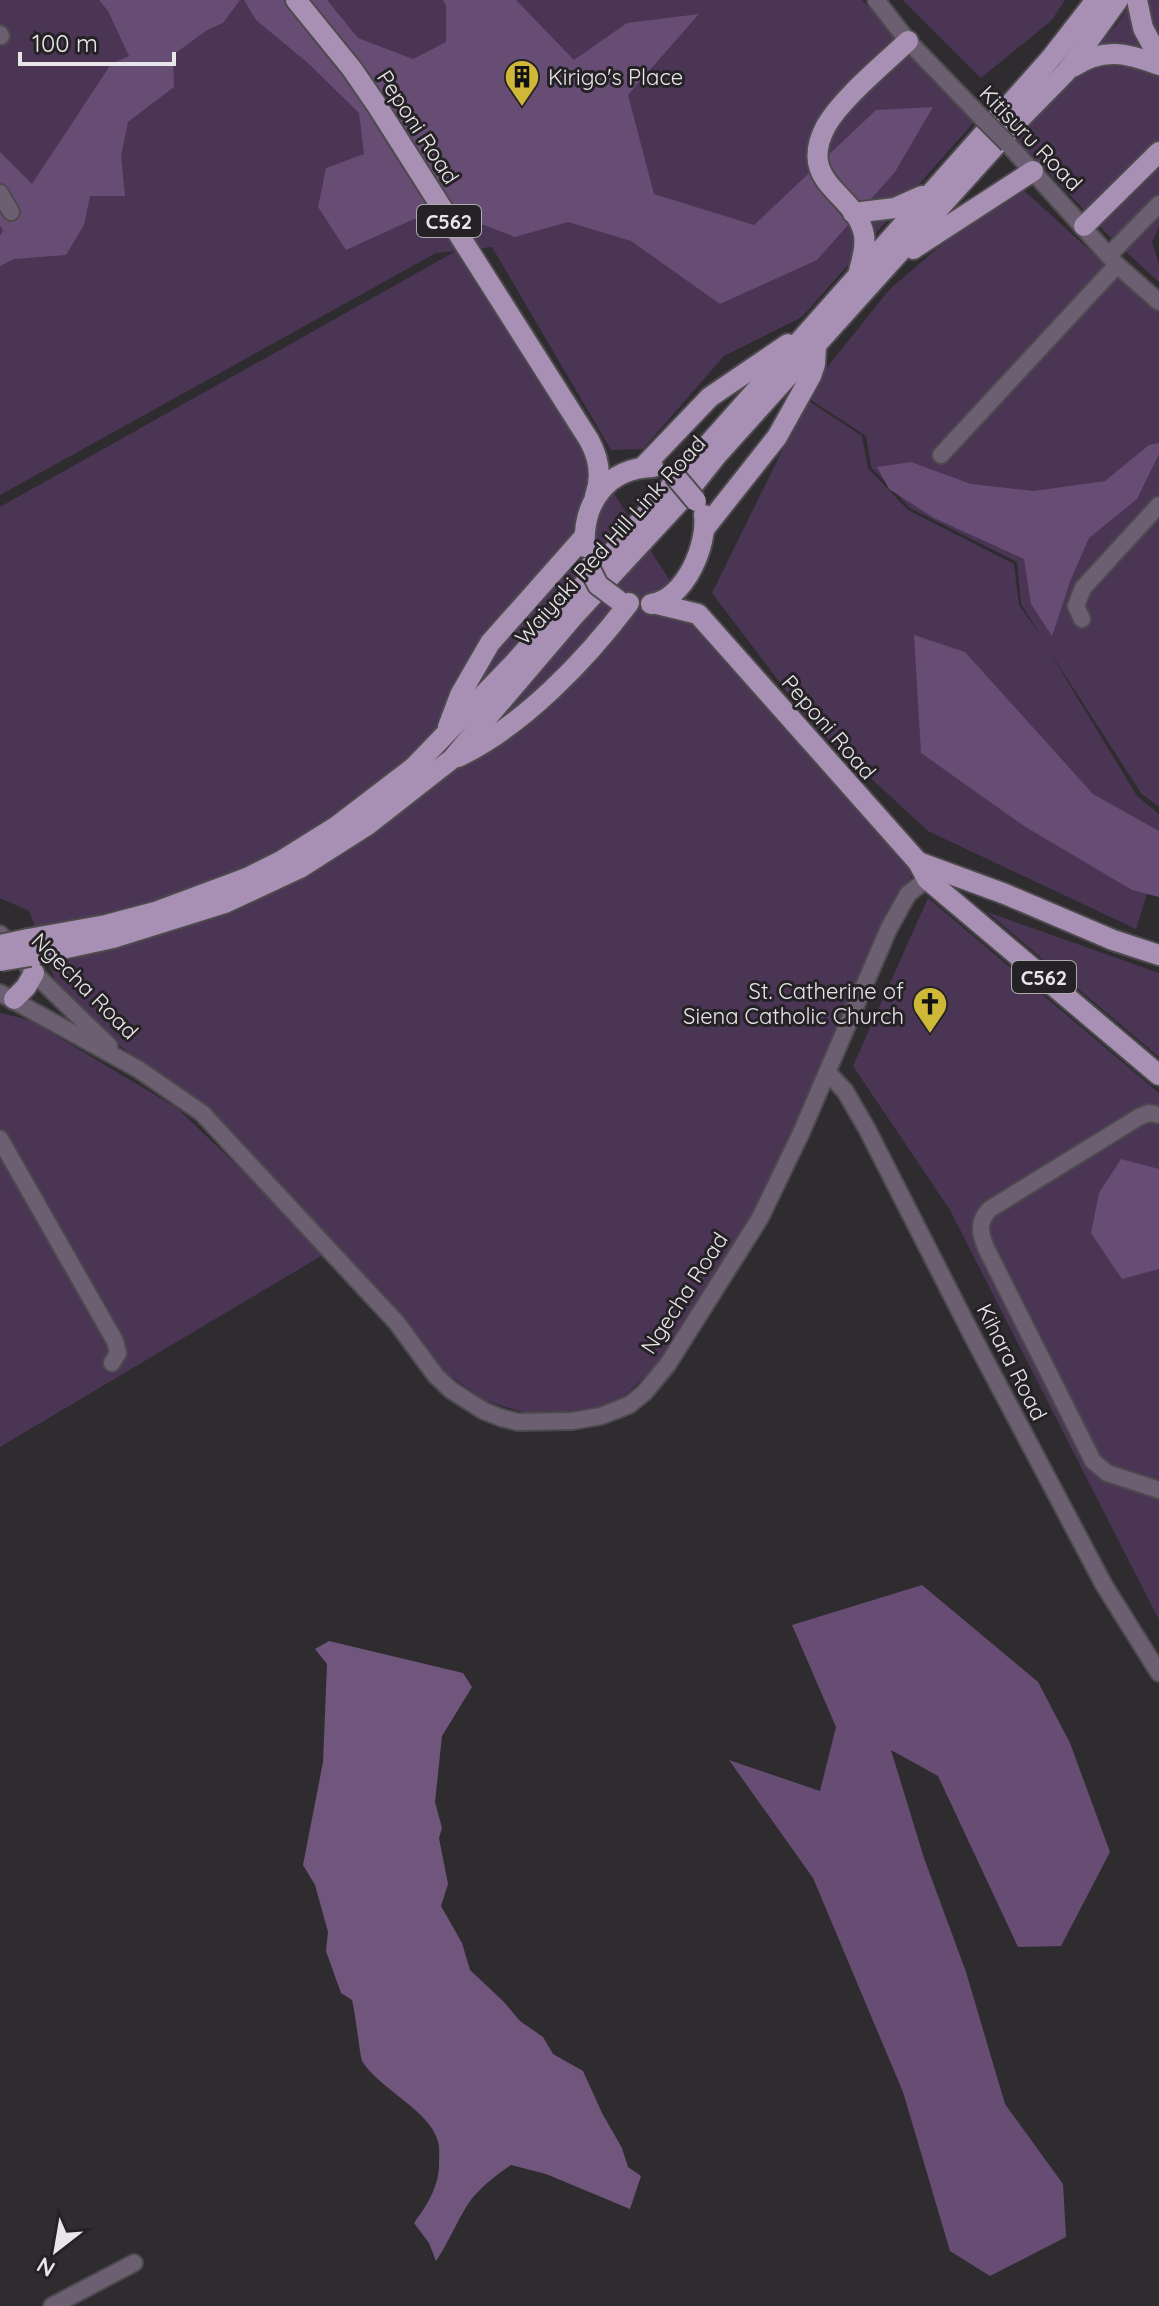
<svg xmlns="http://www.w3.org/2000/svg" width="1159" height="2306" font-family="Quicksand,sans-serif">
  <style>
    .green { fill: #4a3554 }
    .forest { fill: #674c73 }
    .water { fill: #70557d }
    .lines { fill: none; stroke-linecap: round; stroke-linejoin: round }
    .minor-casing { stroke: #4d4a4e; stroke-width: 20 }
    .major-casing { stroke: #4d4a4e; stroke-width: 24 }
    .minor { stroke: #6b5f71; stroke-width: 16 }
    .major { stroke: #a890b4; stroke-width: 20 }
    .minor-bridge-casing { stroke: #4d4a4e; stroke-width: 20; stroke-linecap: butt }
    .major-bridge-casing { stroke: #4d4a4e; stroke-width: 24; stroke-linecap: butt }
    .minor-bridge { stroke: #6b5f71; stroke-width: 16 }
    .major-bridge { stroke: #a890b4; stroke-width: 20 }
    .labels { text-anchor: middle; dominant-baseline: central; stroke-width: 6; stroke-linejoin: round; paint-order: stroke }
    .shield { fill: #252226; stroke: #aeabae; stroke-width: 2 }
    .shield-label { font-size: 20px; font-weight: bold; fill: #e8e6e9 }
    .poi-label { font-size: 22px; fill: #e8e6e9; stroke: #252226; text-anchor: start }
    .street-label { font-size: 22px; fill: #e8e6e9; stroke: #252226 }
  </style>
  <rect width="100%" height="100%" fill="#2f2c30"/>
  <g class="green">
    <polygon points="0,0 862,0 974,122 802,317 724,356 643,449 611,450 492,247 458,251 699,626 770,712 914,872 873,943 840,1031 759,1218 659,1363 617,1403 575,1414 523,1412 486,1401 439,1368 144,1065 104,1033 57,985 29,911 0,898 0,507 456,251 436,253 0,495"/>
    <polygon points="903,0 1065,0 1052,20 981,78"/>
    <polygon points="1133,0 1159,0 1159,227 1152,242 1159,264 1159,282 1114,241 1015,138 1118,23"/>
    <polygon points="1009,177 1159,313 1159,807 1141,793 1046,646 1137,796 1159,814 1159,856 1136,929 928,831 810,722 712,593 807,400 862,436 868,468 908,510 1014,564 1019,605 1043,639 1021,604 1017,562 910,508 871,467 866,436 808,398 817,380 889,290 970,220"/>
    <polygon points="928,898 1159,1093 1159,1620 950,1210 853,1066"/>
    <polygon points="987,912 1159,973 1159,1057"/>
    <polygon points="0,1013 30,1020 177,1108 328,1252 0,1447"/>
  </g>
  <g class="forest">
    <polygon points="99,0 240,0 223,23 207,30 173,55 174,87 128,122 121,156 125,196 90,196 84,225 66,255 14,259 0,266 0,236 3,230 0,226 0,152 32,184 111,64 129,56 108,11"/>
    <polygon points="244,0 327,0 358,38 413,59 446,42 446,6 443,0 516,0 574,60 627,23 699,14 628,95 654,194 754,225 876,110 933,107 895,172 817,260 720,304 631,241 568,222 515,237 484,225 414,219 346,250 318,207 326,168 364,154 359,113 309,64 256,20"/>
    <polygon points="1159,443 1159,454 1137,499 1089,538 1071,579 1052,636 1031,604 1024,559 934,518 889,489 877,467 911,462 971,484 1034,491 1105,481 1149,445"/>
    <polygon points="914,635 965,652 1093,794 1159,831 1159,897 1132,890 1024,826 921,753"/>
    <polygon points="1121,1159 1159,1169 1159,1269 1122,1279 1091,1233 1099,1193"/>
    <polygon points="922,1585 1038,1682 1070,1743 1110,1852 1061,1946 1018,1947 938,1776 891,1750 924,1858 966,1972 1005,2104 1063,2184 1066,2237 990,2276 950,2251 903,2092 813,1878 729,1760 820,1791 836,1727 792,1625"/>
  </g>
  <path class="water" d="M329,1641l134,32 9,14 -30,49 -7,66 7,26 -3,10 9,46 -7,22 21,37 8,27 34,32 16,19 23,16 10,17 30,17 19,42 20,35 6,19 13,9 -11,33 -84,-35 -35,-9c-16,11 -32,23 -43,39 -12,19 -20,39 -32,57l-7,-18 -15,-20c14,-19 26,-38 25,-62 0,-6 1,-13 -1,-19 -6,-30 -60,-54 -76,-81 -2,-5 -7,-51 -10,-61l-11,-7 -15,-42 2,-19 -13,-47 -12,-20 20,-103 4,-98 -12,-15z"/>
  <g class="lines">
    <defs>
      <g id="minor">
        <polyline points="876,0 908,41 983,119"/>
        <polyline points="0,34 1,36"/>
        <polyline points="1008,144 1117,265 1159,302"/>
        <polyline points="0,193 11,212"/>
        <polyline points="1109,255 1159,204"/>
        <polyline points="941,455 1117,265"/>
        <polyline points="1082,619 1076,606 1083,588 1159,505"/>
        <polyline points="0,934 34,973 109,1046"/>
        <polyline points="0,993 138,1069 202,1113 397,1323 436,1376 451,1390 484,1411 502,1418 518,1422 572,1421 601,1416 629,1405 644,1393 668,1364 760,1218 801,1133 889,928 908,894 927,879"/>
        <polyline points="827,1072 845,1091 867,1129 973,1337 1104,1585 1159,1673"/>
        <path d="M1159,1115l-10,-2 -10,4 -149,92c-13,13 -10,24 -4,39l107,213 14,12 52,17"/>
        <polyline points="0,1139 115,1341 118,1353 112,1363"/>
        <polyline points="52,2306 134,2263"/>
      </g>
      <g id="major">
        <path d="M296,0l56,69 24,35 213,336c10,18 13,37 6,56"/>
        <polyline points="1137,0 1143,28 1159,58"/>
        <path d="M1073,67c30,-20 54,-14 86,-2"/>
        <polyline points="853,213 895,208 922,196"/>
        <polyline points="1084,226 1159,152"/>
        <polyline points="913,249 1033,171"/>
        <path d="M859,271c3,-11 7,-24 5,-36 -7,-42 -69,-51 -38,-109 15,-27 59,-63 82,-85"/>
        <polyline points="643,467 710,397 788,344"/>
        <polyline points="705,528 777,437 811,376 815,364 816,348"/>
        <path d="M585,547c-3,-44 22,-79 68,-80"/>
        <path d="M651,604c34,-4 57,-60 53,-89"/>
        <polyline points="657,604 698,614 918,862 927,879 1159,1075"/>
        <polyline points="448,727 460,695 490,643 584,537"/>
        <path d="M458,757c65,-31 128,-97 171,-154"/>
        <polyline points="918,862 1005,894 1113,940 1159,955"/>
        <polyline points="28,939 106,925 155,912 249,877 281,861 337,826 414,767 515,662 1051,58 1096,0"/>
        <polyline points="30,956 113,938 225,903 300,868 369,824 452,759 573,617 682,499 717,455 1014,125 1066,72 1118,0"/>
        <polyline points="14,999 26,987 34,973"/>
      </g>
    </defs>
    <use href="#minor" class="minor-casing"/>
    <use href="#major" class="major-casing"/>
    <use href="#minor" class="minor"/>
    <use href="#major" class="major"/>
    <defs>
      <polyline id="minor-bridge" points="983,119 1008,144"/>
      <g id="major-bridge">
        <polyline points="674,475 696,501"/>
        <polyline points="589,567 598,585 618,600"/>
        <polyline points="0,945 28,939"/>
        <polyline points="0,961 30,956"/>
      </g>
    </defs>
    <use href="#minor-bridge" class="minor-bridge-casing"/>
    <use href="#major-bridge" class="major-bridge-casing"/>
    <use href="#minor-bridge" class="minor-bridge"/>
    <use href="#major-bridge" class="major-bridge"/>
  </g>
  <defs>
    <symbol id="building-pin" viewBox="-11 -11 22 30"><path d="M0 17L-7.5 6A9.5 9.5 0 1 1 7.5 6Z" fill="#cfb837" stroke="#252226"/><path d="M-4-6H4V6H1V3H-1V6H-4ZM-2.5-4.3h1.7v1.8h-1.7ZM.8-4.3h1.7v1.8H.8ZM-2.5-1h1.7V.8h-1.7ZM.8-1h1.7V.8H.8Z" fill="#111"/></symbol>
    <symbol id="church-pin" viewBox="-11 -11 22 30"><path d="M0 17L-7.5 6A9.5 9.5 0 1 1 7.5 6Z" fill="#cfb837" stroke="#252226"/><path d="M-1.2-6h2.4v3.5h3.3v2.4h-3.3V6h-2.4V-.1h-3.3v-2.4h3.3Z" fill="#111"/></symbol>
  </defs>
  <g fill-rule="evenodd">
    <use href="#building-pin" x="502" y="57" width="40" height="54"/>
    <use href="#church-pin" x="910" y="984" width="40" height="54"/>
  </g>
  <g class="labels">
    <g class="shield">
      <rect x="417" y="205" width="64" height="32" rx="6"/>
      <rect x="1012" y="961" width="64" height="32" rx="6"/>
    </g>
    <g class="shield-label">
      <text x="449" y="221">C562</text>
      <text x="1044" y="977">C562</text>
    </g>
    <g class="poi-label">
      <text x="548" y="77">Kirigo's Place</text>
      <text x="904" y="991" text-anchor="end">St. Catherine of<tspan x="904" dy="25">Siena Catholic Church</tspan></text>
    </g>
    <g class="street-label">
      <text transform="translate(418 127) rotate(57)">Peponi Road</text>
      <text transform="translate(1031 138) rotate(46)">Kitisuru Road</text>
      <text transform="translate(610 540) rotate(-48)">Waiyaki Red Hill Link Road</text>
      <text transform="translate(829 727) rotate(49)">Peponi Road</text>
      <text transform="translate(85 986) rotate(45)">Ngecha Road</text>
      <text transform="translate(684 1293) rotate(-57)">Ngecha Road</text>
      <text transform="translate(1012 1362) rotate(63)">Kihara Road</text>
    </g>
  </g>
  <g transform="translate(56 2250) rotate(211)" stroke="#252226" stroke-width="6" paint-order="stroke">
  <path d="M0-6L14 30L0 20L-14 30Z" fill="#e8e6e9"/>
  <text y="-12" font-size="22" font-weight="bold" text-anchor="middle" fill="#e8e6e9">N</text>
  </g>
  <path d="M20 52v12h154v-12" fill="none" stroke="#e8e6e9" stroke-width="4"/>
  <text x="32" y="52" font-size="24" fill="#e8e6e9" stroke="#252226" stroke-width="6" paint-order="stroke">100 m</text>
</svg>
